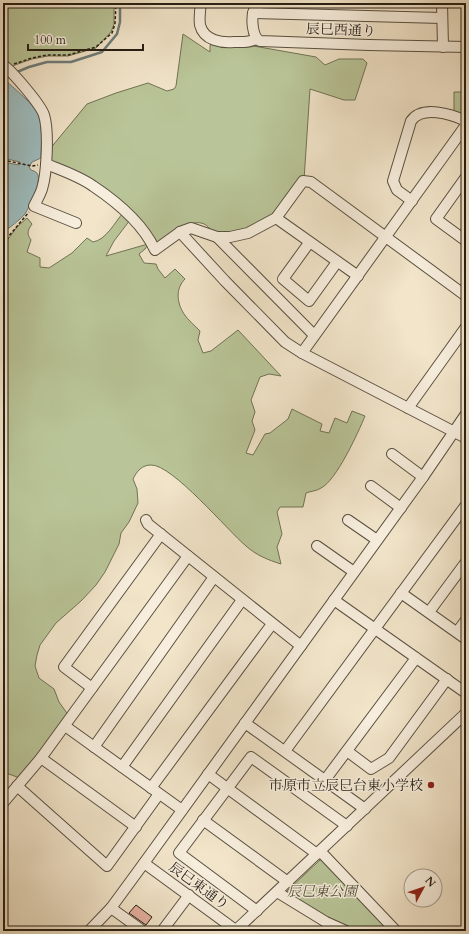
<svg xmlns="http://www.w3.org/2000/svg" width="469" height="934" font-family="Cardo,'Noto Serif JP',serif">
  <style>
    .green { fill: #b9c598; stroke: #707256 }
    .water { fill: #9ebdbf; stroke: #6e7d7a }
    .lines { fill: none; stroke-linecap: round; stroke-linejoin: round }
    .stream { stroke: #6e7d7a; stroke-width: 2.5 }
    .building { fill: #e5b0a0; stroke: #261e13 }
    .minor-casing { stroke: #595041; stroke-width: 12 }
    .path { stroke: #261e13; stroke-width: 1.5; stroke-dasharray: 3 2; stroke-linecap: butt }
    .minor { stroke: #f7eedd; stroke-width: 10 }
    .poi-dot { fill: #8f2418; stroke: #f7eedd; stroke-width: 1.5 }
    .labels { text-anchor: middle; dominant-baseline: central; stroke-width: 3; stroke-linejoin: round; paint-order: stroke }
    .street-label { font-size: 14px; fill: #261e13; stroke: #f7eedd }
    .poi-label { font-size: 14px; fill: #261e13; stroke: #f7eedd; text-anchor: end }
    .park-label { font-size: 14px; font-style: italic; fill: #52503b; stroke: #f7eedd }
  </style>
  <rect width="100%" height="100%" fill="#f2e5ca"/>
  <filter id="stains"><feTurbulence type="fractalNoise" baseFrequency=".005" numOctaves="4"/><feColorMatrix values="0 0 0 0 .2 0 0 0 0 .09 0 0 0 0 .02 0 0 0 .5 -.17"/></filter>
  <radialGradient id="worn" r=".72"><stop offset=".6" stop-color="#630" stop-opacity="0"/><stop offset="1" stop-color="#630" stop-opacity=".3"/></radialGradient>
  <g class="green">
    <polygon points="3,3 114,3 114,24 111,32 96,48 68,56 48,56 32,59 12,66 9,66 3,64"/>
    <path d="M183,34l27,18v-6l2,-4 36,3 68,12 9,8 14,-6h24l4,4 -12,37h-11l-34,-11 -6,91 -21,28 -35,23 -35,2c-3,-4 -6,-9 -12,-10 -12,-3 -35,15 -45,22l-31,-37 -75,-46 -1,-12 38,-46 29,-11 32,-10 19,8 7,-2 2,-3z"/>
    <polygon points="454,92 466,92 466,121 454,115"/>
    <path d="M123,213l7,7 -16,21 -8,15 42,-12 -3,5 -6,5 5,9 12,1 2,5 7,9 10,-9 10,10c-10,10 -8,24 -1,35 4,6 11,12 16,17l-2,9 5,13 8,-2 27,-21 43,46 -12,-2 -9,3 -9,23 4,12 -3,9 3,9 -9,23 7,2 12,-21 5,-1 18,-14 4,-10 30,15 -2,7 9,2 6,-15 12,5 5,-12 13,5c-7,17 -29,65 -44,72 -4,3 -10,3 -15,5l-3,14h-23l-3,5 5,22 -5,13 4,17c-13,-4 -25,-9 -35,-18 -18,-15 -74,-82 -95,-81 -9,0 -14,6 -18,14l4,10 1,14 -9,19 -8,11 -2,11 -14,28 -9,13 -15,16 -25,22 -16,22 -3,10 -2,11 4,12 15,11 5,13 10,14 -49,62 -17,-6v-526l14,-19 10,-9 5,6c-4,6 -6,9 -1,16l-4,12 13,6v9l9,1 23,-15 15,-15 6,4c13,-2 22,-20 30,-29z"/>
    <polygon points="324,859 391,931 349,931 287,895 287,891 320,860"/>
  </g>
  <path class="water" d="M3,78c10,10 32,26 36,39 4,12 2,28 2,41l-9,4 -3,5 2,3c3,1 6,2 7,5 3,8 -9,32 -13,39 -4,5 -17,15 -22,18v-70l16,3 1,-3 -17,-4z"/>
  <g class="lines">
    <polyline class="stream" points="17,72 29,67 47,62 71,62 102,52 117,34 120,22 120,3"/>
  </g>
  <polygon class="building" points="136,905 152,917 146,925 129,913"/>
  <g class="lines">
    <defs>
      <g id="minor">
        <path d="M201,3c-1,7 -2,15 -1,22 4,16 22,18 34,17 8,0 15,1 22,-3"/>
        <path d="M261,3c-2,2 -5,4 -7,7 -3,8 -2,27 6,31l109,4 97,2"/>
        <polyline points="442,3 443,47"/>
        <polyline points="253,13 442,18"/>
        <path d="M3,65c9,6 38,40 41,50 5,16 3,58 -2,74 -2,6 -5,11 -8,17l42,17"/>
        <path d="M46,164c15,6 33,12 47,22 24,16 50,38 62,64l25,-18 11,-4 26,9h13l18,-4 28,-15 27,-37 8,1 155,114"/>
        <polyline points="466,177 436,219 466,241"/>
        <path d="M412,201l-15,-11 -4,-9 18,-60c11,-16 40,-7 55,0"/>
        <polyline points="276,218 358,276"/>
        <polyline points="180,232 225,281 285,342 302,353 466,438"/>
        <polyline points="217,237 314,335"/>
        <polyline points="309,243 283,279 309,301 337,262"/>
        <polyline points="302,353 466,125"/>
        <polyline points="408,408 466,327"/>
        <polyline points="392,454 423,477"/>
        <polyline points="371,486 401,508"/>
        <polyline points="146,520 148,524 301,646"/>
        <polyline points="348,520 377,540"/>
        <polyline points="317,546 354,572"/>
        <polyline points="401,593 466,639"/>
        <polyline points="334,600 466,693"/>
        <polyline points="429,612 466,562"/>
        <polyline points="457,632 466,620"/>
        <polyline points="92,688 64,667 161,534"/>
        <polyline points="245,723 365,809"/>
        <polyline points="65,726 182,810"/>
        <polyline points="94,747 214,577"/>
        <polyline points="285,751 466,505"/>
        <polyline points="347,751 371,769 389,758 447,679"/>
        <polyline points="41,758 136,827"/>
        <polyline points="122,767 242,600"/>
        <polyline points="208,774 317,854"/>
        <polyline points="325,780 416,658"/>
        <polyline points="17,786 107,866 159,794"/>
        <polyline points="151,788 272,624"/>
        <polyline points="3,803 41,758 188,556"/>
        <polyline points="203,820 288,882"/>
        <polyline points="320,851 396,931"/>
        <polyline points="144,863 237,931"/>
        <polyline points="277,892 326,922 346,931"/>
        <polyline points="111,908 143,931"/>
        <polyline points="257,911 179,853 251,757 347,826"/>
        <polyline points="236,930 466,713"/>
        <polyline points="89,931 111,908 144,863 423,477 466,414"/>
        <polyline points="162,931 189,895"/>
      </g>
    </defs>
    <use href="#minor" class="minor-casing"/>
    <g class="path">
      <polyline points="14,64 32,58 47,55 68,55 96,47 112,33 115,24 116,3"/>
      <polyline points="3,160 32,166 38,165"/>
      <polyline points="3,243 29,212"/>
    </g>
    <use href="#minor" class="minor"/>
  </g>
  <circle class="poi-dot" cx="431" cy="785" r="4"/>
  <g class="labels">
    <g class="street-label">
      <text transform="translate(341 30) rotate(2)">辰巳西通り</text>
      <text transform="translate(199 886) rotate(36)">辰巳東通り</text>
    </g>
    <g class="poi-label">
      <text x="423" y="785">市原市立辰巳台東小学校</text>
    </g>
    <g class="park-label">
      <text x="322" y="891">辰巳東公園</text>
    </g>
  </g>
  <rect width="469" height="934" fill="none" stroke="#f2e5ca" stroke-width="16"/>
  <rect x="4" y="4" width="461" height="926" fill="none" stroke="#261e13" stroke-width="2"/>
  <rect x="8" y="8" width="453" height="918" fill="none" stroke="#261e13"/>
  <g transform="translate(423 888) rotate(50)"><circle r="19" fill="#f7eedd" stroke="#a39b8c"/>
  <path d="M0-3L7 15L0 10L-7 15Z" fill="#8f2418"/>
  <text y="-6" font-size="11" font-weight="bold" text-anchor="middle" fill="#261e13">N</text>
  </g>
  <path d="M28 44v6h115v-6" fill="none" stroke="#261e13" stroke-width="2"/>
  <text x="34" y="44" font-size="12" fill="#261e13" stroke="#f7eedd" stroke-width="3" paint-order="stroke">100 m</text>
  <rect width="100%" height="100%" filter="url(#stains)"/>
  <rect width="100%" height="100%" fill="url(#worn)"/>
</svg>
